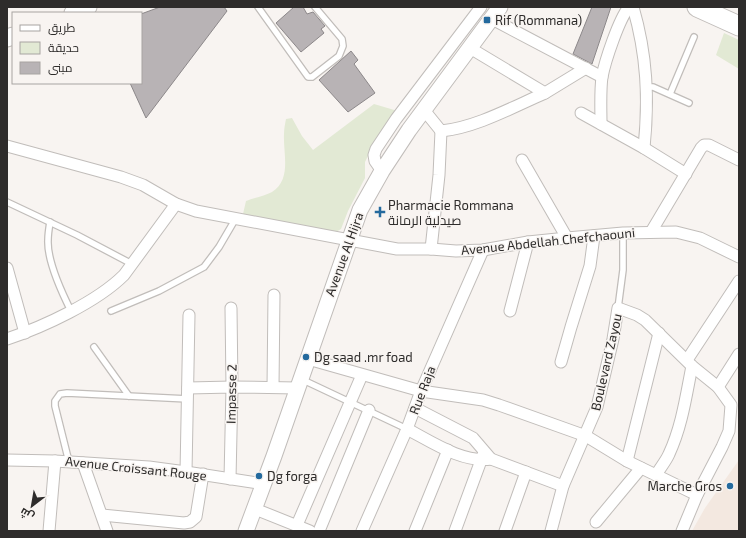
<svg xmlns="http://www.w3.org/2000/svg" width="746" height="538" font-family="'Exo 2',Cairo,sans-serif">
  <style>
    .built { fill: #f3e8e0 }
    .green { fill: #e2e9d4 }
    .building { fill: #b8b3b5; stroke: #8c888a }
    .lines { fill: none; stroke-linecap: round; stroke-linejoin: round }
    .lane-casing { stroke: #c1bdba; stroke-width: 8 }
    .street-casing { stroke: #c1bdba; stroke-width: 13 }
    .secondary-casing { stroke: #c1bdba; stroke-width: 17 }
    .primary-casing { stroke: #c1bdba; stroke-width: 19 }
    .highway-casing { stroke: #c1bdba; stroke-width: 21 }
    .lane { stroke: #fff; stroke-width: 5.5 }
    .street { stroke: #fff; stroke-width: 11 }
    .secondary { stroke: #fff; stroke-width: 15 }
    .primary { stroke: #fff; stroke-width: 17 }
    .highway { stroke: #fff; stroke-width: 19 }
    .poi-dot { fill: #246a9e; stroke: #f8f4f1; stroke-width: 1.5 }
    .labels { text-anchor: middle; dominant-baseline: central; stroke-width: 3; stroke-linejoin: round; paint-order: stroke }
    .poi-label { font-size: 13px; fill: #2e2c2b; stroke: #f8f4f1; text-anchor: start }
    .street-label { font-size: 13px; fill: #2e2c2b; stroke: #f8f4f1 }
  </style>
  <rect width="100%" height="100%" fill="#f8f4f1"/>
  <polygon class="built" points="739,460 739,531 692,531 705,508"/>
  <g class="green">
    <polygon points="724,33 739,40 739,69 716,55"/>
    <path d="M374,104l27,8 -32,42 -4,8v16l-17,33 -7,18 -5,3 -93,-18 3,-13c7,-3 19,-5 26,-9 20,-13 11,-38 12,-58 0,-5 1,-10 2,-15l6,-1 10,18 11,14z"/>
  </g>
  <g class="building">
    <polygon points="160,7 224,7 227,11 146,118 130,83 141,83 141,14"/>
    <polygon points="294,7 303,7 307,14 313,12 325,26 321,29 324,33 301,52 276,23"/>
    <polygon points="592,7 611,7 592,64 573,54"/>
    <polygon points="351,51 358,60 354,64 375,93 348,112 319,80"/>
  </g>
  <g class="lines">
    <defs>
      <g id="lane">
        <polyline points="258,7 308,77 312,77 339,56 343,46 342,39 315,7"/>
        <polyline points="646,87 653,87 689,103"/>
        <polyline points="670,94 694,37"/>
        <polyline points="7,202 77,235 132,264"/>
        <path d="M50,222c-1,6 -2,12 -2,18 -1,20 14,53 23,71"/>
        <polyline points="618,308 623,270 623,233"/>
        <polyline points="111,311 159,291 204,267 219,247 236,218"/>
        <polyline points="94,347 129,396"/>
        <polyline points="301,379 407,429"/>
        <polyline points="69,462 55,406 55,401 60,394 67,393 188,399"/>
      </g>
      <g id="street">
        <path d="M633,7c14,48 16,92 11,141"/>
        <polyline points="492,19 602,77"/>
        <polyline points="470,48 545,93 586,68"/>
        <path d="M424,110l17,21c34,-3 72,-24 104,-38"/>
        <polyline points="581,113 644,148 686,174"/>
        <path d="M601,124c0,-15 -1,-32 1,-47 3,-16 17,-58 27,-70"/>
        <polyline points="7,146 121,177 143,185 176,204 196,211 397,249 431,249 456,251 483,250 528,242 567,238 623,233 676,232 700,238 739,257"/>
        <polyline points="522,160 567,238"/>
        <polyline points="382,171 375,161 374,155 376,149 396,119 481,7"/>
        <polyline points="651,232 701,148 704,145 709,145 739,160"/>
        <polyline points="431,249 439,175 441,131"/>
        <polyline points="7,268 25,333"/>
        <polyline points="510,311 528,242"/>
        <path d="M7,339c36,-12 90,-37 117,-64l52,-71"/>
        <polyline points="308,359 421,391 483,400 499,405 586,436 627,461 697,495"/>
        <polyline points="687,360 739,281"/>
        <polyline points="561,362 571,327 590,266 594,236"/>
        <polyline points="273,387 274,295"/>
        <polyline points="718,387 739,354"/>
        <polyline points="188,388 232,387 297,388"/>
        <polyline points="415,408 473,438 491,459"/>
        <path d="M407,429c25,13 55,34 84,30l72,27"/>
        <polyline points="7,460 55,461 149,467 186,472 264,484"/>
        <polyline points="627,461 659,333"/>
        <polyline points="83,463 107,531"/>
        <polyline points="186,472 189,315"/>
        <path d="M656,475c4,-7 10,-14 13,-21 13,-28 17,-58 23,-88"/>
        <polyline points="230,479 232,387 231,308"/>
        <polyline points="255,509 310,531"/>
        <polyline points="102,515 184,523 190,522 196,517 203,474"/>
        <polyline points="596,522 641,468"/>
        <polyline points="297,525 362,375"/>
        <polyline points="49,531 55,461"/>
        <polyline points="319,531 369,410"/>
        <polyline points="362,531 407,429 421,391 483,250"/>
        <polyline points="415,531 448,450"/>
        <polyline points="455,531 483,455"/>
        <polyline points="505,531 526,472"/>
        <polyline points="551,531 563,486 597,407 613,339 618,308 637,315 645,320 692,366 718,387 731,405 729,431 722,447 697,495 682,531"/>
      </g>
      <polyline id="secondary" points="246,531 274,456 360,210 382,171 409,130 500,7"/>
      <g id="primary">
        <polyline points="73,13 88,7"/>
        <polyline points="7,38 13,36"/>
      </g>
      <polyline id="highway" points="697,7 739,26"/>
    </defs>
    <use href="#lane" class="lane-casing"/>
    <use href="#street" class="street-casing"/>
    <use href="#secondary" class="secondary-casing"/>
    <use href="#primary" class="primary-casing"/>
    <use href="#highway" class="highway-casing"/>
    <use href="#lane" class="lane"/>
    <use href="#street" class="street"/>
    <use href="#secondary" class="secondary"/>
    <use href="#primary" class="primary"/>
    <use href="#highway" class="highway"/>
  </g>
  <g class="poi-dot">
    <rect x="483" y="16" width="8" height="8" rx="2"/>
    <path d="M378 206h4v4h4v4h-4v4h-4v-4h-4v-4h4z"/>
    <circle cx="306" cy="357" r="4"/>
    <circle cx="259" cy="476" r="4"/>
    <circle cx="730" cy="486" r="4"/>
  </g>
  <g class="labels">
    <g class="poi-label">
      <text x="495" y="20">Rif (Rommana)</text>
      <text x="388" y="205">Pharmacie Rommana<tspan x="388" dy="15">صيدلية الرمانة</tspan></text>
      <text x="314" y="357">Dg saad .mr foad</text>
      <text x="267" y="476">Dg forga</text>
      <text x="722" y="486" text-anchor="end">Marche Gros</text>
    </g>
    <g class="street-label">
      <text transform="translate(548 241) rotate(-6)">Avenue Abdellah Chefchaouni</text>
      <text transform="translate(344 254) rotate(-70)">Avenue Al Hijra</text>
      <text transform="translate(606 362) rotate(-77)">Boulevard Zayou</text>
      <text transform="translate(422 390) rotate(-69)">Rue Raja</text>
      <text transform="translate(231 394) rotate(-89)">Impasse 2</text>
      <text transform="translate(136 468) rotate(6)">Avenue Croissant Rouge</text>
    </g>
  </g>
  <rect width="746" height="538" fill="none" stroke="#2e2c2b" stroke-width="16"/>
  <rect x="12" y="12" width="130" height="72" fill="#f8f4f1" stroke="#a7a4a2"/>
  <rect x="20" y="25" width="20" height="6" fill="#ffffff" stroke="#a7a4a2"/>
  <text x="48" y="32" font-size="12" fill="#2e2c2b">طريق</text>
  <rect x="20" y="42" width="20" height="12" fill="#e2e9d4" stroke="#a7a4a2"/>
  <text x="48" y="52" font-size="12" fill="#2e2c2b">حديقة</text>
  <rect x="20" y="62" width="20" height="12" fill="#b8b3b5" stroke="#a7a4a2"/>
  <text x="48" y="72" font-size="12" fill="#2e2c2b">مبنى</text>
  <g transform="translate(32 506) rotate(211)" stroke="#f8f4f1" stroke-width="3" paint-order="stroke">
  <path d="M0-3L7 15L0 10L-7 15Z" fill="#2e2c2b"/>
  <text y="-6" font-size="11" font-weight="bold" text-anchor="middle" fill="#2e2c2b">ش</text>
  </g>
</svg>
